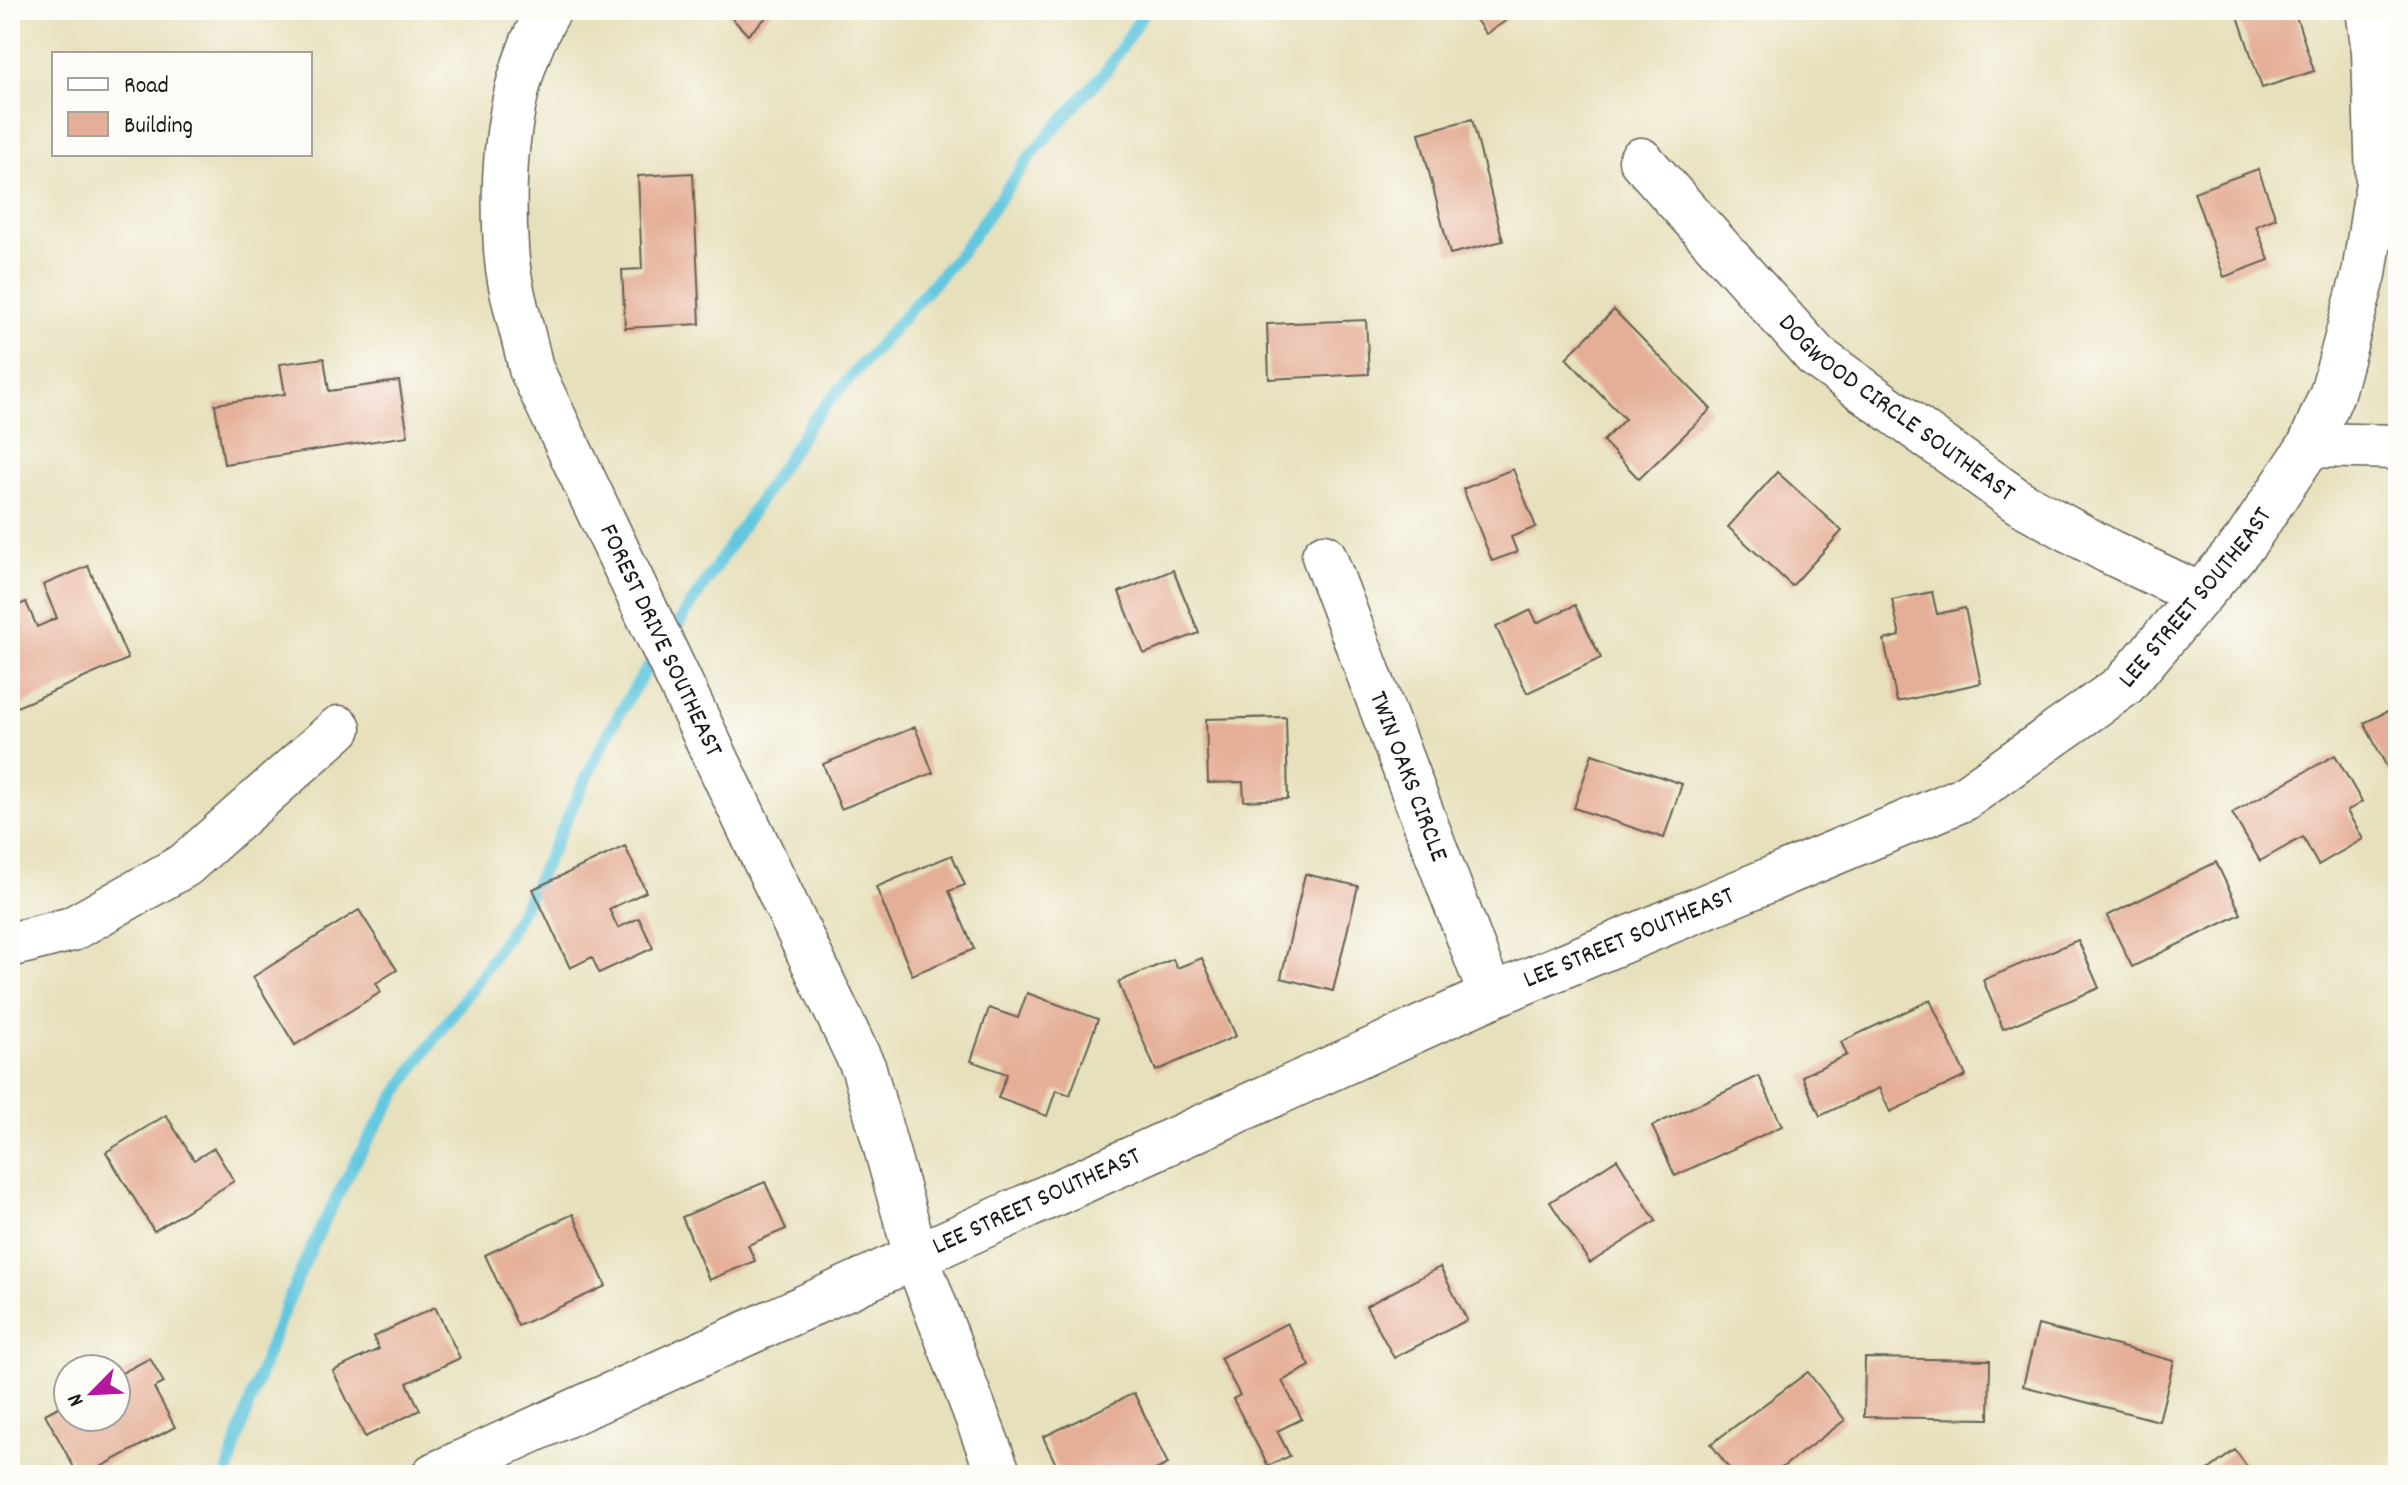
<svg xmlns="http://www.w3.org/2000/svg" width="2408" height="1485" font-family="Dekko,sans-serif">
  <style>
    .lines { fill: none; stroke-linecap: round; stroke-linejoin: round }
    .stream { stroke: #62c7df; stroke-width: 12 }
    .building { fill: #e5af97 }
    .minor-casing { stroke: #636154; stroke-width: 47 }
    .minor { stroke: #fff; stroke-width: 44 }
    .labels { text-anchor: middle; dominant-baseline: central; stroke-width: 6; stroke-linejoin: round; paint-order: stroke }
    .street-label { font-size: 26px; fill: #1c1c1c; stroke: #fdfcf7 }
  </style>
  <rect width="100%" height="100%" fill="#fdfcf7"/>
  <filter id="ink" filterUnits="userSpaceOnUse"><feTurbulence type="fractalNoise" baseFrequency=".0125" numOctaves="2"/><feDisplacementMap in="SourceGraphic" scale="16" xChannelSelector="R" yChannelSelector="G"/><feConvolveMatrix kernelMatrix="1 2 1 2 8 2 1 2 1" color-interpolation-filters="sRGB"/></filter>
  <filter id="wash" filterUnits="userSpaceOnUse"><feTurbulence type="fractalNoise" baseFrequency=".006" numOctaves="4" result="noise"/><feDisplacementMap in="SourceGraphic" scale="32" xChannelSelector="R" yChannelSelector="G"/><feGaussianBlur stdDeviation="1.8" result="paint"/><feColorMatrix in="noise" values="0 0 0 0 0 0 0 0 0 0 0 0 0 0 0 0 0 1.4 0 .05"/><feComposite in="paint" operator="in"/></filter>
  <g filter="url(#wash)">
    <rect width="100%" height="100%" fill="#e7e0bc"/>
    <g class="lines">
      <g class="stream">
        <polyline points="669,638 811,422 962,251 1031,155 1106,71 1146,10"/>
        <path d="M227,1475c37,-128 89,-253 160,-366 40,-65 92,-124 130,-191 49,-86 80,-181 139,-262"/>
      </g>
    </g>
    <g id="blocks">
      <g class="building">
        <polygon points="724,10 774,10 748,35"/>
        <polygon points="1469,10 1522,10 1486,34"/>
        <polygon points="2236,10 2294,10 2314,71 2262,88"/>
        <polygon points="1472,119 1503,241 1450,254 1419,133"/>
        <polygon points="2258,169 2276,218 2256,226 2269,260 2224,277 2194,192"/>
        <polygon points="693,173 700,324 625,328 622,270 642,269 638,176"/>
        <polygon points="1614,310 1711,409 1639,479 1603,441 1625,419 1566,358"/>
        <polygon points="1366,320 1369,374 1269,379 1267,324"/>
        <polygon points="324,358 329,391 399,381 408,436 224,464 215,404 285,394 280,364"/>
        <polygon points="1513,469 1536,527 1511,537 1517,552 1492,561 1463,489"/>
        <polygon points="1777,472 1842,531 1792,586 1728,527"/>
        <polygon points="88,566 128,659 10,710 10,609 26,602 37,627 57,618 43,585"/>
        <polygon points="1173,570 1199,633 1144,654 1119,592"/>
        <polygon points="1932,592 1937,614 1965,608 1981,683 1897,702 1884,640 1900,636 1892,600"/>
        <polygon points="1575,605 1601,658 1527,693 1496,627 1531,610 1537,623"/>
        <polygon points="2398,706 2398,768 2390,773 2364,723"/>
        <polygon points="1286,717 1288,799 1244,801 1243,782 1208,783 1206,719"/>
        <polygon points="915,727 933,773 841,809 823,764"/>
        <polygon points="1592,754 1682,784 1664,838 1574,808"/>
        <polygon points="2335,755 2362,802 2347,811 2363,839 2318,865 2303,837 2260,861 2232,813"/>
        <polygon points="625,846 646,892 609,909 618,928 639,918 653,948 599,973 592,957 570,968 533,889"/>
        <polygon points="952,855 965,885 949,891 974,949 912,975 876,887"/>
        <polygon points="2216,862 2241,914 2132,967 2107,916"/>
        <polygon points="1305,874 1358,886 1333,991 1281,978"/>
        <polygon points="359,910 397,970 376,983 381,992 295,1045 253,977"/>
        <polygon points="2078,940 2099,988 2003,1029 1983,980"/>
        <polygon points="1202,958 1236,1036 1156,1071 1118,982 1173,959 1177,968"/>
        <polygon points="1027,993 1098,1019 1070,1095 1056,1090 1047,1116 998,1098 1007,1074 971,1061 989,1008 1018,1018"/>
        <polygon points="1930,1000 1966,1076 1890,1112 1879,1088 1820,1116 1802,1076 1847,1055 1841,1042"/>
        <polygon points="1759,1076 1782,1126 1675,1176 1652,1126"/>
        <polygon points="166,1115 194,1160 214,1148 234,1181 154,1231 106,1152"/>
        <polygon points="1617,1159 1656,1221 1590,1263 1550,1202"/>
        <polygon points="765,1182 786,1229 748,1245 755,1261 709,1280 682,1217"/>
        <polygon points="573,1214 606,1286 518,1326 485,1255"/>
        <polygon points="1440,1267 1467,1320 1394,1358 1366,1306"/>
        <polygon points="435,1307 460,1358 407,1383 420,1410 365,1437 333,1371 379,1349 373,1337"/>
        <polygon points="1287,1323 1310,1366 1282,1381 1302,1419 1277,1431 1290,1456 1268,1466 1233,1399 1240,1395 1220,1358"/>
        <polygon points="2038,1325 2174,1361 2159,1421 2023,1386"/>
        <polygon points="150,1358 164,1383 154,1388 175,1427 86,1475 78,1475 45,1414 68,1402 68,1417 116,1417 116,1376"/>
        <polygon points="1865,1358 1990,1360 1989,1419 1864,1417"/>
        <polygon points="1808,1372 1845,1420 1772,1475 1734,1475 1711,1444"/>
        <polygon points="1134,1393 1168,1464 1145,1475 1112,1475 1109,1468 1093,1475 1061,1475 1043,1437"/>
        <polygon points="2235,1450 2253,1475 2202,1475"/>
      </g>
    </g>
  </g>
  <g filter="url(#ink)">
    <use href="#blocks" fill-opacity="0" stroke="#636154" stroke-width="2"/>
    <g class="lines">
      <defs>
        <g id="minor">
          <path id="s1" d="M549,10c-42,70 -48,158 -43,238 2,40 17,82 25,121l333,700 53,190 82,216"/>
          <path id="s2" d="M1641,160l175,196 203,146 89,49 92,44"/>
          <polyline points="2310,445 2398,447"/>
          <path id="s3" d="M1324,556l167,440"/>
          <polyline points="10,945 72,929 185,865 339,728"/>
          <path id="s4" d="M434,1475l1057,-479 472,-197 161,-114 122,-144 64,-96 22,-52 32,-119 14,-91 -4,-132 -6,-41"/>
        </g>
      </defs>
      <use href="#minor" class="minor-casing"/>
      <use href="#minor" class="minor"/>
    </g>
  </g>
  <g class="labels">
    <g class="street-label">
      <text stroke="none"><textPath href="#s2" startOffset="358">DOGWOOD CIRCLE SOUTHEAST</textPath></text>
      <text stroke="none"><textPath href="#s4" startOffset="1982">LEE STREET SOUTHEAST</textPath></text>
      <text stroke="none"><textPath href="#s1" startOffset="670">FOREST DRIVE SOUTHEAST</textPath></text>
      <text stroke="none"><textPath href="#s3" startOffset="236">TWIN OAKS CIRCLE</textPath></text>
      <text stroke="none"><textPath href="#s4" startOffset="1310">LEE STREET SOUTHEAST</textPath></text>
      <text stroke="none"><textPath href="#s4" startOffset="662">LEE STREET SOUTHEAST</textPath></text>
    </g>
  </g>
  <rect width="2408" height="1485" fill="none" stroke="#fdfcf7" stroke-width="40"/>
  <rect x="52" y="52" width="260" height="104" fill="#fdfcf7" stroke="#a3a29f" stroke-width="2"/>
  <rect x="68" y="78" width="40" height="12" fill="#ffffff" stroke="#a3a29f" stroke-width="2"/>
  <text x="124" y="92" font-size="24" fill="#1c1c1c">Road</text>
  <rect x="68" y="112" width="40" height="24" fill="#e5af97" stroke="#a3a29f" stroke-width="2"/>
  <text x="124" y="132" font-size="24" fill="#1c1c1c">Building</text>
  <g transform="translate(92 1393) rotate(246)"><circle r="38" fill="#fdfcf7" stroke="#a3a29f" stroke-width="2"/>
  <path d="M0-6L14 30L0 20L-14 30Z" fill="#b5179e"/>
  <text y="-12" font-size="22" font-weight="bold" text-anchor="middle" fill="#1c1c1c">N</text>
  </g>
</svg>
